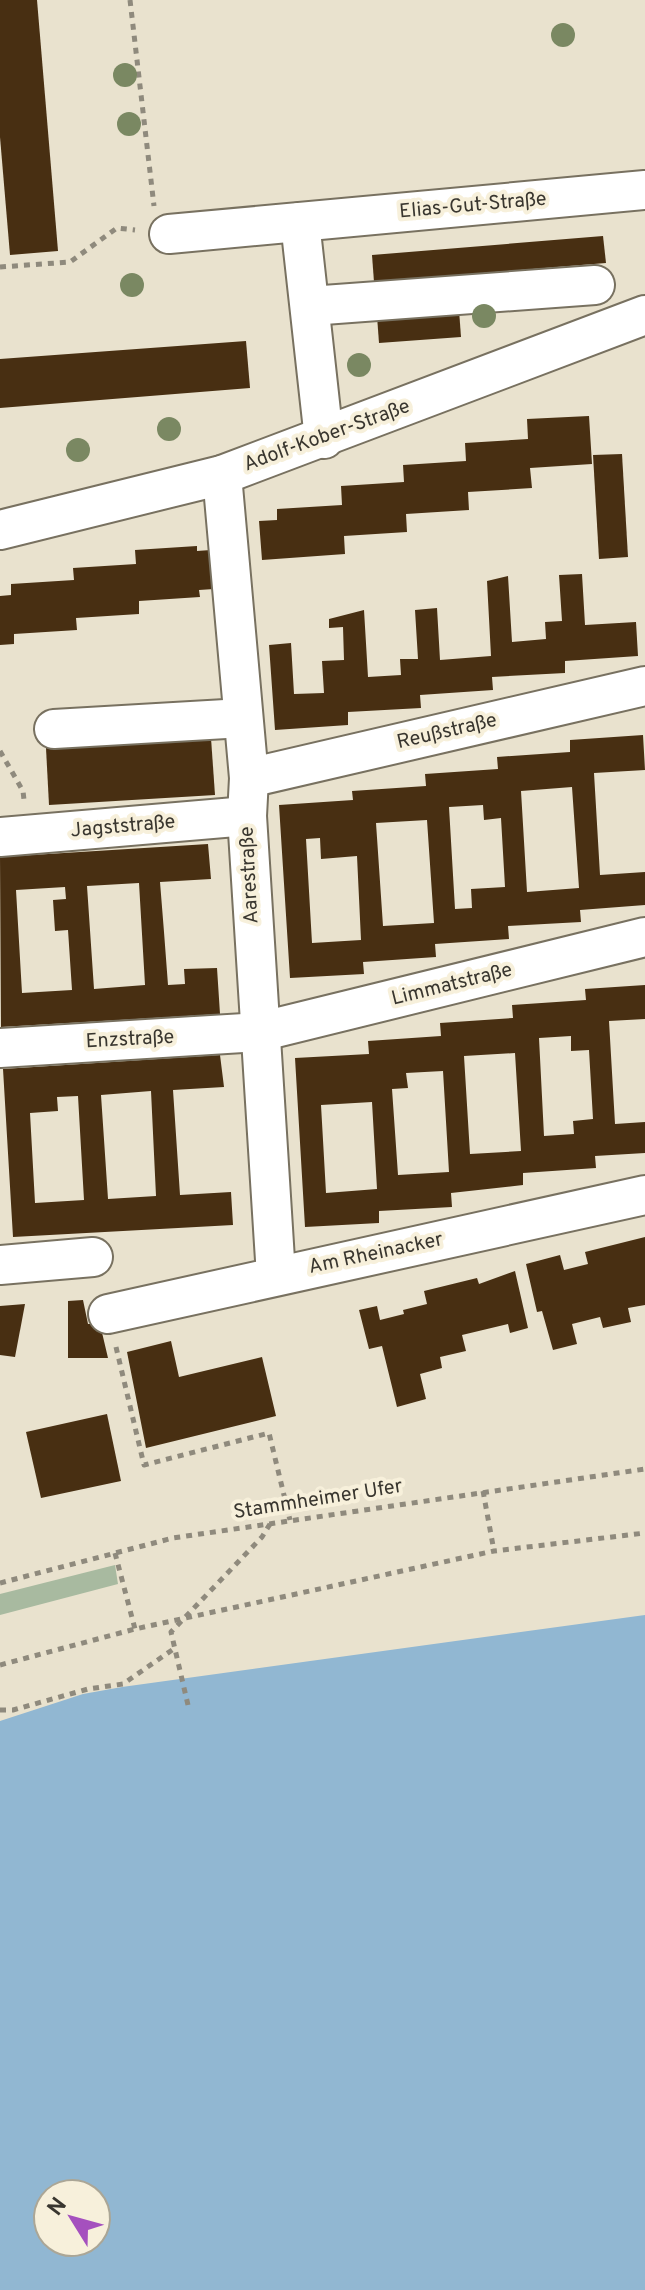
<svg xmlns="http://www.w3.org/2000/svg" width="645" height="2290" font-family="Overpass,sans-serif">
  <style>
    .green { fill: #a8baa0 }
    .water { fill: #91b7d2; fill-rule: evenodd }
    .building { fill: #482f12; fill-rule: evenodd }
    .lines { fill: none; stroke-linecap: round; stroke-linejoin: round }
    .minor-casing { stroke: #787160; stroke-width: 42 }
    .path { stroke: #8f8a7d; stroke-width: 5; stroke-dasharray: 6 6; stroke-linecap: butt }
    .minor { stroke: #fff; stroke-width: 38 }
    .tree { fill: #7a8862 }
    .labels { text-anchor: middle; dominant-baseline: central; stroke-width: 8; stroke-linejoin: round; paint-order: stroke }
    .street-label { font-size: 20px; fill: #39362f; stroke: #f7f0db }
  </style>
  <rect width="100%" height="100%" fill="#e9e2ce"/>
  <polygon class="green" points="115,1565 118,1584 0,1615 0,1594"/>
  <path class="water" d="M645,1615v675h-645v-569l83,-27 39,-7zM48,2194h48v48h-48z"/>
  <g class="building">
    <polygon points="0,0 37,0 58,251 10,255 0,137"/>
    <polygon points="603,236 606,263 374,282 372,255"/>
    <polygon points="459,310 461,337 379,343 377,316"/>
    <polygon points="246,341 250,388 0,408 0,359"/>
    <polygon points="589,416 592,464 530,468 532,488 468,492 469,510 406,514 407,532 344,536 345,554 262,560 259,521 277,520 277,509 342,505 341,486 404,482 403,465 466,461 465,443 528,439 527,419"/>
    <polygon points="622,454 628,557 599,559 593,455"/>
    <polygon points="197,546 197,551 211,550 214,589 199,590 200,597 139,601 139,614 76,618 77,630 14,634 14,644 0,645 0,596 11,595 11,584 74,580 73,568 136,564 135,550"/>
    <polygon points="582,574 585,625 636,622 638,656 565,661 565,673 492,677 493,690 420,695 421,708 348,712 348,725 275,730 269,645 291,643 294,694 324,693 322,661 344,660 343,627 329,628 329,619 364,610 368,677 401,675 400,659 418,659 415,610 437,608 440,660 491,656 487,581 508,576 512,642 546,639 545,622 562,621 559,575"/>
    <path d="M643,735l2,35 -51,3 6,102 45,-3v33l-65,5 1,12 -73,4 1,13 -74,5 1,13 -73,5 1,12 -74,4 -11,-173 74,-5 -1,-9 74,-5 -1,-12 73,-5 -1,-12 73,-5v-12zM572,787l7,101 -52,4 -6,-101zM483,805l1,15 17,-2 4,69 -34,2 1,19 -17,1 -6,-102zM427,820l7,103 -51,3 -7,-103zM320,838l1,21 36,-3 4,84 -49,3 -6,-104z"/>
    <polygon points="211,738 215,795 49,805 46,748"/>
    <path d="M208,844l3,35 -51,3 4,50 4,53 17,-1 -1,-15 33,-1 3,46 -219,13 -1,-170zM139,883l6,102 -51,4 -7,-103zM65,887l1,12 -13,1 2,31 13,-1 4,60 -50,3 -6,-103z"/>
    <path d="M645,985v34l-36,2 6,103 30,-2v31l-50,3 1,12 -73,5v12l-72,8 1,14 -73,4v12l-74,4 -10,-169 74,-4 -1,-13 73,-5 -1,-13 73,-5 -1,-13 74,-5 -1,-11zM571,1036v15l18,-1 4,69 -20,2 1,13 -30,2 -5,-98zM515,1053l6,98 -51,3 -6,-98zM443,1071l6,101 -51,3 -6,-86 16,-1 -2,-15zM372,1102l5,87 -51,4 -5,-88z"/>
    <path d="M220,1055l4,32 -51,3 7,105 51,-3 2,33 -220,12 -10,-168zM151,1091l5,105 -48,3 -7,-104zM78,1096l6,104 -49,3 -5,-90 28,-2 -1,-14z"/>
    <polygon points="645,1237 645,1305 628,1308 631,1322 603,1328 600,1317 572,1324 577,1344 553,1350 542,1311 537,1312 526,1264 560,1255 564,1270 588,1264 585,1252"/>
    <polygon points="515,1271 528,1328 510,1333 508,1324 462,1335 466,1351 440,1357 442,1368 420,1374 426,1399 397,1407 382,1346 369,1349 359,1310 377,1306 380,1320 404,1314 403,1310 427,1304 424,1291 477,1278 479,1284"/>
    <polygon points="83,1300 88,1324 100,1324 108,1358 68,1358 68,1301"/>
    <polygon points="25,1304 15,1357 0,1355 0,1306"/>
    <polygon points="171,1341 179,1377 262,1357 276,1416 146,1448 127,1352"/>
    <polygon points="107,1414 121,1481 41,1498 26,1432"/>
  </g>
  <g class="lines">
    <defs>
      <g id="minor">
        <polyline points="300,222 324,439"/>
        <polyline points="169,234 645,190"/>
        <polyline points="310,306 595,285"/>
        <polyline points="222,475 249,778 247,816 276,1276"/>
        <polyline points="0,530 222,475 645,315"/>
        <polyline points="54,729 243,718"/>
        <polyline points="249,778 645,686"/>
        <polyline points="0,837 247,816"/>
        <polyline points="0,1048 259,1032 645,937"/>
        <polyline points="0,1265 93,1257"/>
        <polyline points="108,1314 645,1195"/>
      </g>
    </defs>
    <use href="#minor" class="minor-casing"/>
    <g class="path">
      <polyline points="130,0 154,206"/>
      <polyline points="0,267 70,262 117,228 135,230"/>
      <polyline points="0,751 23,791 24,800"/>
      <polyline points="116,1347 144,1465 269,1433 290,1520"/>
      <polyline points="483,1491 494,1551"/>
      <polyline points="115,1553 135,1629"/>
      <polyline points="0,1583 173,1538 645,1469"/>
      <polyline points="0,1665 135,1629 494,1551 645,1533"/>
      <polyline points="188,1705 171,1632 262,1537 270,1524"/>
      <polyline points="0,1710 13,1710 88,1689 123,1684 175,1648"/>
    </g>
    <use href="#minor" class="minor"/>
  </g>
  <g class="tree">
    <circle cx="563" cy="35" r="12"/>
    <circle cx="125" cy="75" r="12"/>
    <circle cx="129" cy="124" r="12"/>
    <circle cx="132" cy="285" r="12"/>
    <circle cx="484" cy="316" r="12"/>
    <circle cx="359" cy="365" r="12"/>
    <circle cx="169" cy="429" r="12"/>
    <circle cx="78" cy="450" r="12"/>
  </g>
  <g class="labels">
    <g class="street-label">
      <text transform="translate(473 206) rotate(-5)">Elias-Gut-Straße</text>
      <text transform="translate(327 436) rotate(-20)">Adolf-Kober-Straße</text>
      <text transform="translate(447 732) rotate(-13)">Reußstraße</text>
      <text transform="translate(123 827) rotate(-5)">Jagststraße</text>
      <text transform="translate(250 875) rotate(-93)">Aarestraße</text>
      <text transform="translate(452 985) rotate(-14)">Limmatstraße</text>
      <text transform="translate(130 1040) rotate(-3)">Enzstraße</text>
      <text transform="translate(376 1254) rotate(-12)">Am Rheinacker</text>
      <text transform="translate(318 1500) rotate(-9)">Stammheimer Ufer</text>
    </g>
  </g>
  <g transform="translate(72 2218) rotate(307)"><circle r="38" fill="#f7f0db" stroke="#aba696" stroke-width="2"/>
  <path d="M0-6L14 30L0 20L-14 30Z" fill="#a550be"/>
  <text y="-12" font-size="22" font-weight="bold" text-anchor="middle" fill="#39362f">N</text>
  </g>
</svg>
